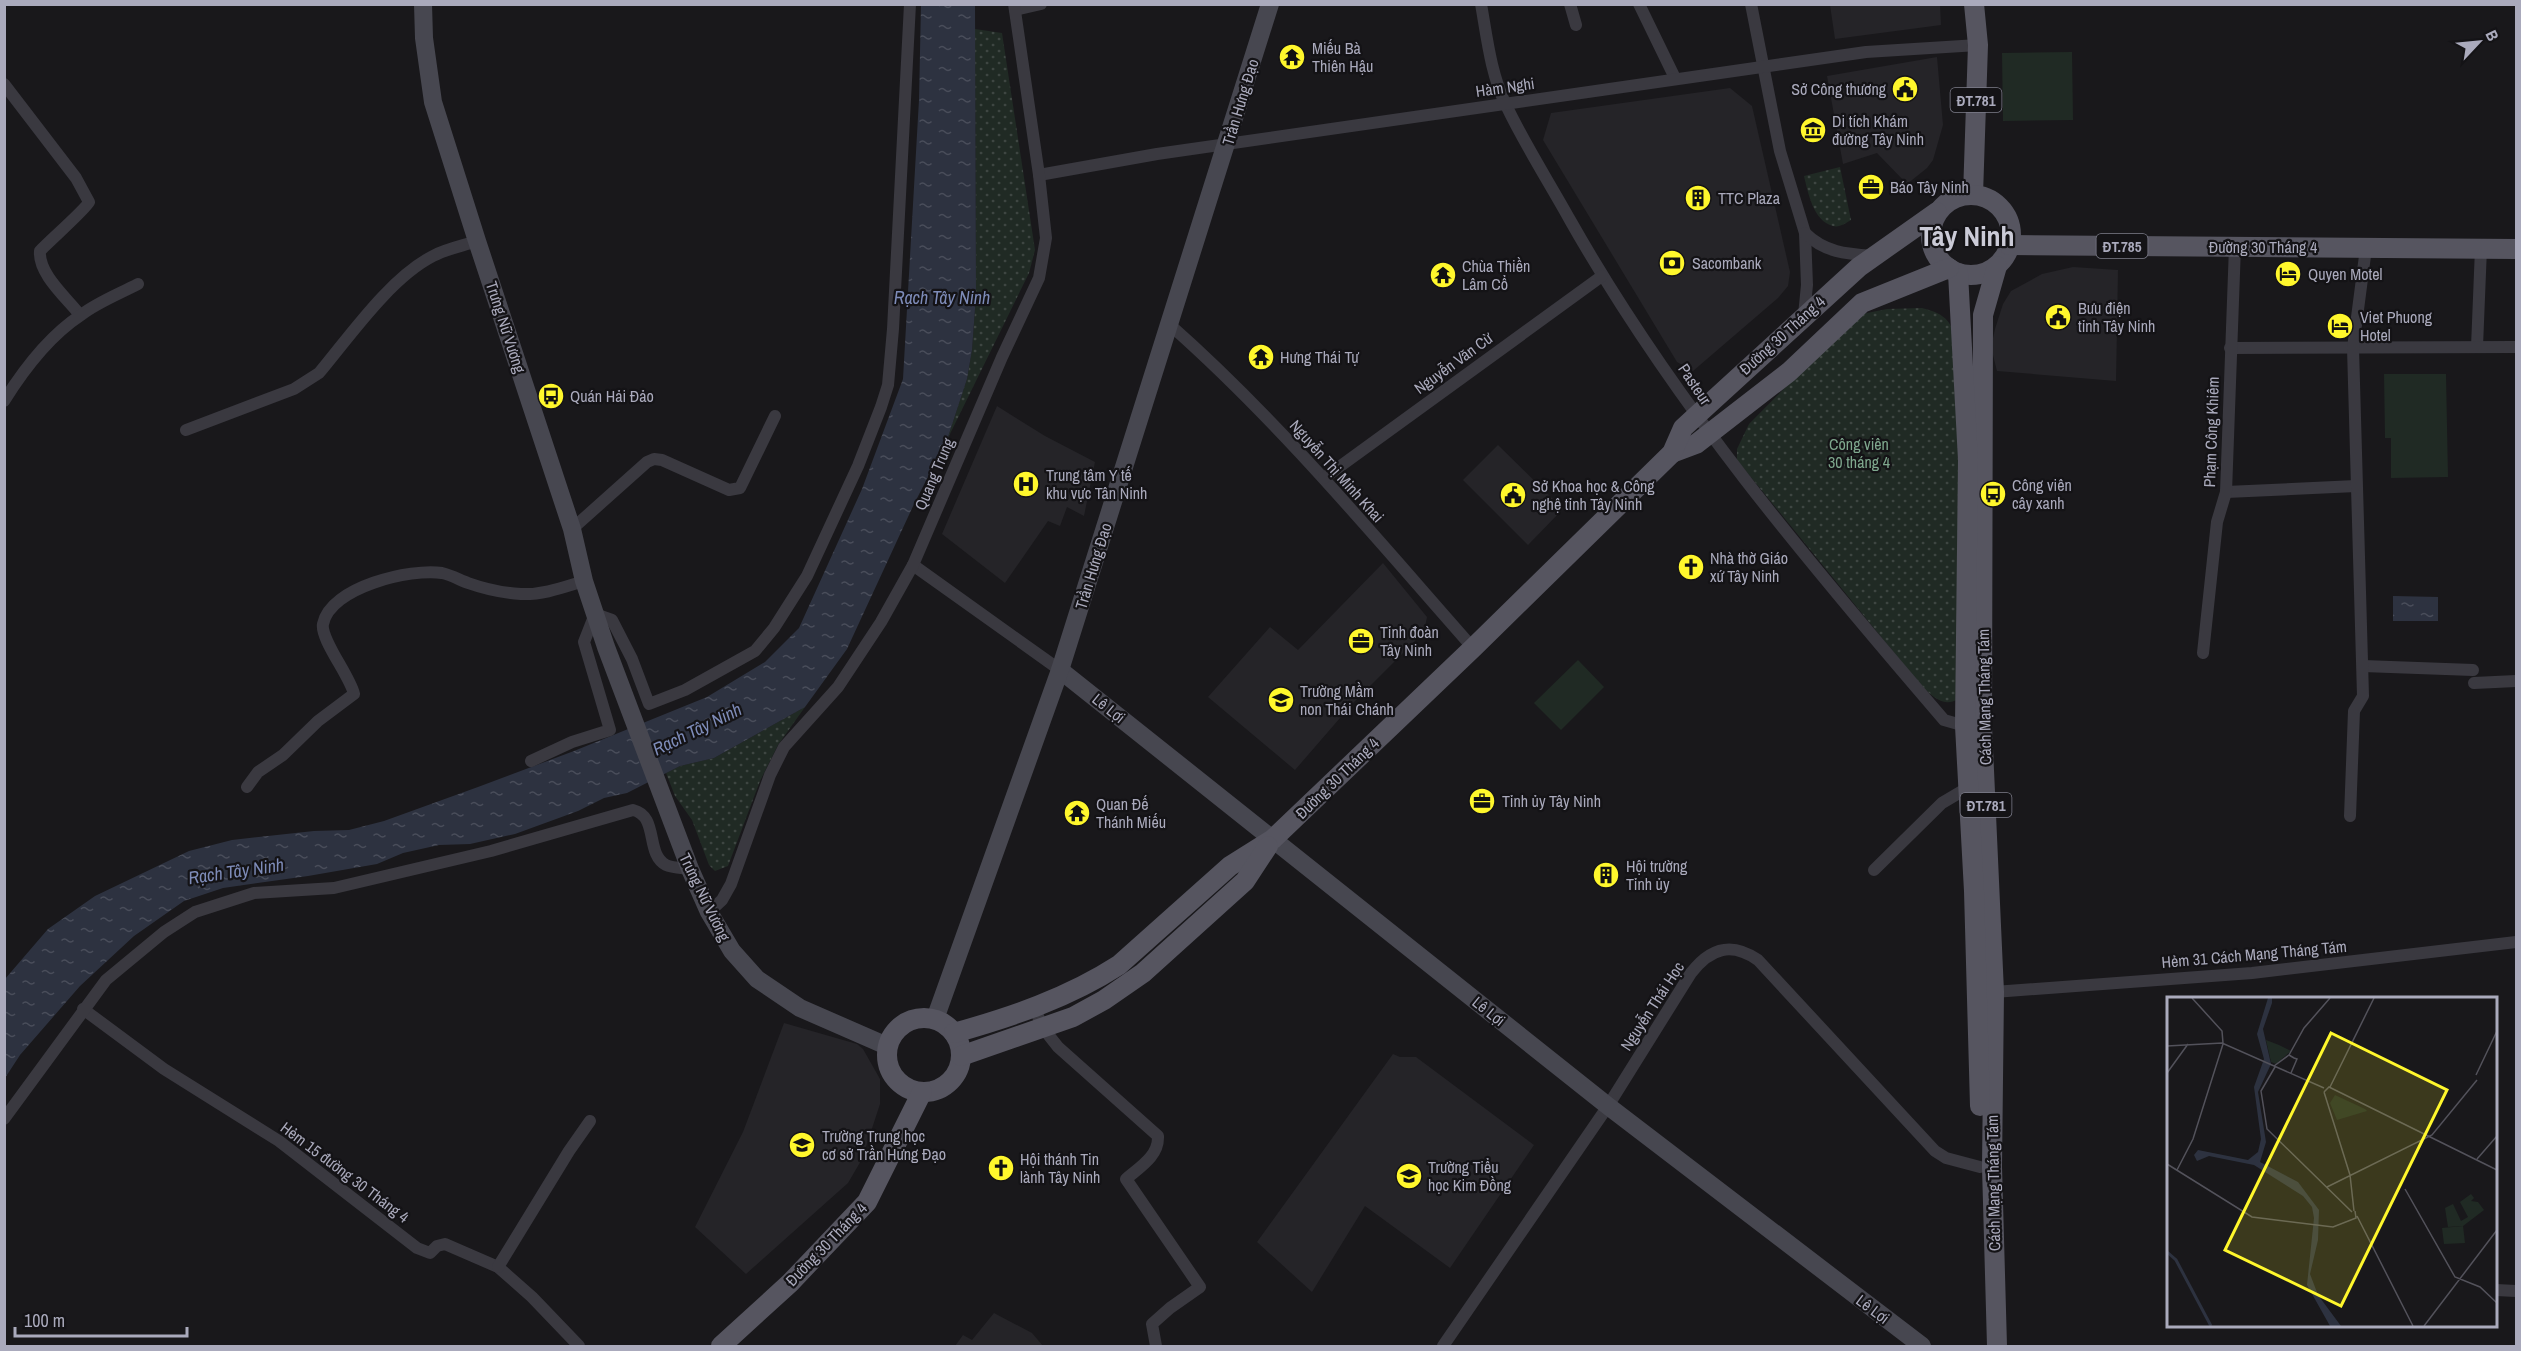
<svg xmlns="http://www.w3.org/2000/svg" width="2521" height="1351" font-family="'Archivo Narrow',sans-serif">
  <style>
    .built { fill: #252428 }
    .green { fill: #202a24 }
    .park { fill: url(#park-dots) }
    .water { fill: url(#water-ripples) }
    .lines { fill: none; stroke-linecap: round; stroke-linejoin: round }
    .street { stroke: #3a3940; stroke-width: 12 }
    .secondary { stroke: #474750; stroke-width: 18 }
    .primary { stroke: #565560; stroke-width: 20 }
    .labels { text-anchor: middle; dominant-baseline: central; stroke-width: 4.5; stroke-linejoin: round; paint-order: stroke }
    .shield { fill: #141316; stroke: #7d7d8a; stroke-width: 1.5 }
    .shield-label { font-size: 15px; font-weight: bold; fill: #aaaabc }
    .poi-label { font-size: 16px; fill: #aaaabc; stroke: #141316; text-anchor: start }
    .street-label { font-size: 16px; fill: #aaaabc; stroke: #141316 }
    .park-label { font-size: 16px; fill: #7fa88e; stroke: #141316 }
    .water-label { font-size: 18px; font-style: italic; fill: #7e8cb9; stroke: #141316 }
    .town-label { font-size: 28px; font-weight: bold; fill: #cbcbd7; stroke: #141316 }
    .inset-river { fill: none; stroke: #2d3240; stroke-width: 3 }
    .inset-road { fill: none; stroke: #53525b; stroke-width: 1.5 }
    .view { fill: #fff72c; fill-opacity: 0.15; stroke: #fff72c; stroke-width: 3 }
    .inset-edge { fill: none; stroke: #aaaabc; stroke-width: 3 }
  </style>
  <defs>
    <pattern id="park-dots" width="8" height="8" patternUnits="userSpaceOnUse" patternTransform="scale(1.5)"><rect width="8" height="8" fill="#202a24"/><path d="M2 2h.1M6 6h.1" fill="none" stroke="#3e4642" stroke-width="1.8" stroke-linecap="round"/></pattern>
    <pattern id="water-ripples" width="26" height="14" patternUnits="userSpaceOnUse" patternTransform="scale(1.5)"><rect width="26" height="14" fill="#2d3240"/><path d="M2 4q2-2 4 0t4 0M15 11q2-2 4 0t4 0" fill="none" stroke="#494d5a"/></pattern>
  </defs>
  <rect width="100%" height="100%" fill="#19181b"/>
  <g class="built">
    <polygon points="1830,5 1940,5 1941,25 1835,39"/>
    <polygon points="1937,57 1943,125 1933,160 1927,168 1907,184 1877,153 1843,164 1827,76"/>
    <polygon points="1730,88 1752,106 1790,272 1788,286 1778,298 1693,371 1677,362 1543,140 1551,113"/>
    <polygon points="2073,267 2118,270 2116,381 1997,371 1991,347 1995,329 2003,304 2011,291 2042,274"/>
    <polygon points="997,406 1045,436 1095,462 1084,516 1067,507 1060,526 1048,521 1005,583 942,534"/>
    <polygon points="1498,445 1563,509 1528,545 1463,480"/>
    <polygon points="1383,563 1427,617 1424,632 1353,703 1295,770 1208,697 1270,627 1298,650"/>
    <polygon points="784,1023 857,1044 863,1049 880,1079 880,1104 862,1159 848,1183 746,1274 695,1227 743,1132"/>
    <polygon points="1393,1054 1400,1057 1416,1057 1534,1145 1450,1268 1365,1206 1312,1292 1257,1242"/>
    <polygon points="994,1313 1032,1333 1043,1346 955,1346 963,1335 972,1340"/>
  </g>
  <g class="green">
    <polygon points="2072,52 2073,120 2003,121 2002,53"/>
    <polygon points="2384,374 2446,374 2448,477 2391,478 2391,438 2385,438"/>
    <polygon points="1578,660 1604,687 1561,730 1534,703"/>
  </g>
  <g class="park">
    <polygon points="975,29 1002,33 1035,250 1029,273 947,440 967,379 972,350 976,295"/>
    <path d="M1840,167l11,53c-5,3 -12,8 -18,6 -20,-5 -25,-34 -29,-50z"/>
    <path d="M1922,308c25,6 31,15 35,39l5,327 -4,25c-15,9 -25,-3 -37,-13l-184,-226v-11l12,-25 108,-109 30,-6z"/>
    <polygon points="805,707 778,745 760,781 728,866 715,871 709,865 692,820 675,796 666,773 680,766 714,758"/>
  </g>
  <g class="water">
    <polygon points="921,5 975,5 976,295 972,350 967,379 947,440 914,504 847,649 805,707 714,758 680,766 627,793 604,798 578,811 515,834 470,844 439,845 403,853 377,864 308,876 223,888 184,901 134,936 80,986 20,1055 5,1078 5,979 48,929 95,896 189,851 232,840 314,831 349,830 384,821 478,787 574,751 707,697 765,662 799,628 862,489 903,379 919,100"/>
    <polygon points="2393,596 2438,597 2438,621 2393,621"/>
  </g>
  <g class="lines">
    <g class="street">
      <path d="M1481,4c6,34 10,71 25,101 19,40 43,77 64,115 103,182 238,342 374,500l21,6"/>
      <polyline points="1570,4 1576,25"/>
      <polyline points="1639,4 1675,78"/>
      <polyline points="1751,4 1780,151 1805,233 1807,285 1804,315"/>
      <polyline points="1015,10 1041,4"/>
      <path d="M4,84l72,94 13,24c-3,7 -41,40 -49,49 -2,23 27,47 40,64"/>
      <polyline points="1039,175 1157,154 1866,52 1978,45"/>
      <path d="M1805,233c20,20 43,21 70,23"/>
      <path d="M1169,324c111,98 206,213 304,324"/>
      <polyline points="2477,347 2481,248"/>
      <polyline points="2230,348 2516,347"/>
      <path d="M4,401c20,-32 45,-65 77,-86 17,-13 38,-21 57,-31"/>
      <path d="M186,430l108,-41 25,-16c31,-37 71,-95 114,-117 13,-7 29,-10 44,-15"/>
      <polyline points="1324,478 1602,276"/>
      <polyline points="2226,492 2356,486"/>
      <polyline points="572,529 647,462 654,459 662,460 729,490 740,488 775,416"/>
      <polyline points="913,565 1060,670"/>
      <polyline points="2203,653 2217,522 2226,492 2235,246"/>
      <polyline points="2363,666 2473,670"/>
      <polyline points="2474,683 2516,681"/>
      <polyline points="531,761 572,742 610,730 584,642 595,614 612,620 632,659 649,704 685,690 755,651 774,628 807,576 858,466 881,407 888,385 893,329 910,4"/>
      <path d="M247,787l11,-15 25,-17 35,-34 36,-27c-4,-18 -34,-55 -31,-70 7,-37 88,-56 119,-51 9,2 18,7 26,10 17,6 35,10 53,11 22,1 43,-7 63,-13"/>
      <polyline points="2350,816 2354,711 2363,696 2353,348 2366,248"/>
      <polyline points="1874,870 1942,803 1969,787"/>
      <polyline points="709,912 722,900 731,884 770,775 784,747 838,687 881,622 913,565 1002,357 1039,278 1046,238 1039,175 1014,4"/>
      <polyline points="1994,992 2252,973 2516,942"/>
      <path d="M1034,1007l9,21 15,19 100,89c1,20 -18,31 -32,43l74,108 -30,21 -18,16 4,22"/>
      <polyline points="83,1009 164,1069 279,1141 417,1248 430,1253 437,1246 445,1244 498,1267 532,1297 579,1346"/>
      <path d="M4,1119l102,-139 58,-48 31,-20 59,-19 80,-5 157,-37 142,-41c26,6 12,44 33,55 6,3 17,3 24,4"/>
      <polyline points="498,1267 569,1151 590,1121"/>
      <polyline points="2496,1290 2516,1291"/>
      <path d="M1443,1346l165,-240 83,-133c20,-26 41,-31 67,-13l177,191 11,7 34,9"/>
    </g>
    <g class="secondary">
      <polyline points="423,4 424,38 433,102 477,241 572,529 584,581 606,647 690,869 709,912 732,951 757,979 800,1008 887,1046"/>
      <polyline points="1060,670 1608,1106 1922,1346"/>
      <polyline points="935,1019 1060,670 1270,4"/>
    </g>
    <g class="primary">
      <polyline points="1973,195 1978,45 1974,4"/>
      <circle cx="1971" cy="235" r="40"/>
      <polyline points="2009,245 2516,249"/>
      <polyline points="1997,266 1983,315 1982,726 1994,992 1992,1167 1997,1346"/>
      <polyline points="1958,273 1968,460 1965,726 1974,891 1980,1106"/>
      <polyline points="1672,453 1696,444 1789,372 1862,303 1949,268"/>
      <circle cx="924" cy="1055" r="37"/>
      <path d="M954,1033c57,-16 114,-35 165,-68l111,-99 43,-27 200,-191 199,-195 11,-25 13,-12 163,-149 78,-55"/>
      <polyline points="961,1056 1073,1017 1104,1000 1143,973 1245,881 1268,846"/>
      <polyline points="721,1346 790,1283 867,1202 922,1092"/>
    </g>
  </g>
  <defs>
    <symbol id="temple-disc" viewBox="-11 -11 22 22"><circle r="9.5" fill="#fff72c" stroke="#141316"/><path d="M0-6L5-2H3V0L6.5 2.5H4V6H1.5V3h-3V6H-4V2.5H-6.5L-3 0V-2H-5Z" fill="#111"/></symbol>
    <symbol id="civic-disc" viewBox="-11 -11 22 22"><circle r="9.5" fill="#fff72c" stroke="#141316"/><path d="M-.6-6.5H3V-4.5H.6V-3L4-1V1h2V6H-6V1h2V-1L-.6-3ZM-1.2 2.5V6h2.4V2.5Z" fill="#111"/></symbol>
    <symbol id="museum-disc" viewBox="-11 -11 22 22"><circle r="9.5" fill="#fff72c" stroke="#141316"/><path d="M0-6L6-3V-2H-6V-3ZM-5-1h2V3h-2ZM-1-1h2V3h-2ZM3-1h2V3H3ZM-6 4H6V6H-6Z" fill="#111"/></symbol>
    <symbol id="office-disc" viewBox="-11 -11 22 22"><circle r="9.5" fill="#fff72c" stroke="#141316"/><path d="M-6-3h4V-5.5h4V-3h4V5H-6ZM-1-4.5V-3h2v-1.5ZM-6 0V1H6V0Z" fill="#111"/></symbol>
    <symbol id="building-disc" viewBox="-11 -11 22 22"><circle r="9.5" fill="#fff72c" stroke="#141316"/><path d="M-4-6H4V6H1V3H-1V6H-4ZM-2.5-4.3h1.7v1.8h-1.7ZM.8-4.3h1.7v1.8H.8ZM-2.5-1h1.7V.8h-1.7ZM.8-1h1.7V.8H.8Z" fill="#111"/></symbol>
    <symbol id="bank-disc" viewBox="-11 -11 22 22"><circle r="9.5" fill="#fff72c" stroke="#141316"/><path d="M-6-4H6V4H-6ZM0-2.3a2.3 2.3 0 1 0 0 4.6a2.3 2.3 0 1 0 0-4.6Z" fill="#111"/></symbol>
    <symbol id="hotel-disc" viewBox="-11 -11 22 22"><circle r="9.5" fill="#fff72c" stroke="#141316"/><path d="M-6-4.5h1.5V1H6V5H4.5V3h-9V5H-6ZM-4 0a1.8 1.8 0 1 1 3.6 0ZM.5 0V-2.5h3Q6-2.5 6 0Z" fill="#111"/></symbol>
    <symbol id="bus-disc" viewBox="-11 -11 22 22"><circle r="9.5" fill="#fff72c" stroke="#141316"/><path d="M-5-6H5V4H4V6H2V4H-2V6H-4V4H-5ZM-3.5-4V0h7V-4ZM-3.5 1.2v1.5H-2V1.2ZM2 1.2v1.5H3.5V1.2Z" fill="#111"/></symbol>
    <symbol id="hospital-disc" viewBox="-11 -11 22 22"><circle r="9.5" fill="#fff72c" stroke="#141316"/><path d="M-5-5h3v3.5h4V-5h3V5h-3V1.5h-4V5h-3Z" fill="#111"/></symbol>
    <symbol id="church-disc" viewBox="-11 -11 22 22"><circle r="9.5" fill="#fff72c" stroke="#141316"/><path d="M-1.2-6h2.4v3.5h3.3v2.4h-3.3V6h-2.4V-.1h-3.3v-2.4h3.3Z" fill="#111"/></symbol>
    <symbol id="school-disc" viewBox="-11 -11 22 22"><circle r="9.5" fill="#fff72c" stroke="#141316"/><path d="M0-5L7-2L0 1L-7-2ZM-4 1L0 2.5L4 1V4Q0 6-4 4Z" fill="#111"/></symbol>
  </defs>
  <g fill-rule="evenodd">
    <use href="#temple-disc" x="1277" y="42" width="30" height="30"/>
    <use href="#civic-disc" x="1890" y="74" width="30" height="30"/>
    <use href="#museum-disc" x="1798" y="115" width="30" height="30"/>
    <use href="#office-disc" x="1856" y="172" width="30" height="30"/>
    <use href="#building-disc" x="1683" y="183" width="30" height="30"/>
    <use href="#bank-disc" x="1657" y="248" width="30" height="30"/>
    <use href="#hotel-disc" x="2273" y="259" width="30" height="30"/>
    <use href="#temple-disc" x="1428" y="260" width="30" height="30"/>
    <use href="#civic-disc" x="2043" y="302" width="30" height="30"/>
    <use href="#hotel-disc" x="2325" y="311" width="30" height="30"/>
    <use href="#temple-disc" x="1246" y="342" width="30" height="30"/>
    <use href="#bus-disc" x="536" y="381" width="30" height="30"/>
    <use href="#hospital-disc" x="1011" y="469" width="30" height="30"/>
    <use href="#bus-disc" x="1978" y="479" width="30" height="30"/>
    <use href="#civic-disc" x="1498" y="480" width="30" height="30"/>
    <use href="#church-disc" x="1676" y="552" width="30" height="30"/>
    <use href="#office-disc" x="1346" y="626" width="30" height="30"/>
    <use href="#school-disc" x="1266" y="685" width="30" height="30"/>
    <use href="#office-disc" x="1467" y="786" width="30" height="30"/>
    <use href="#temple-disc" x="1062" y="798" width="30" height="30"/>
    <use href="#building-disc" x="1591" y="860" width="30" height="30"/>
    <use href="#school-disc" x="787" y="1130" width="30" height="30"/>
    <use href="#church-disc" x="986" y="1153" width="30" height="30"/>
    <use href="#school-disc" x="1394" y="1161" width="30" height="30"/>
  </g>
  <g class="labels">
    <g class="shield">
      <rect x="1950.5" y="88" width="51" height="24" rx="4.5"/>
      <rect x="2096.5" y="234" width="51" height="24" rx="4.5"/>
      <rect x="1960.5" y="793" width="51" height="24" rx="4.5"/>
    </g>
    <g class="shield-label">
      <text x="1976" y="100">ĐT.781</text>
      <text x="2122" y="246">ĐT.785</text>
      <text x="1986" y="805">ĐT.781</text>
    </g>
    <g class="poi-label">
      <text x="1312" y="48">Miếu Bà<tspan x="1312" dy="18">Thiên Hậu</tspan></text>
      <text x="1886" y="89" text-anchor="end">Sở Công thương</text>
      <text x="1832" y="121">Di tích Khám<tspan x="1832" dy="18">đường Tây Ninh</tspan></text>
      <text x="1890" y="187">Báo Tây Ninh</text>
      <text x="1718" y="198">TTC Plaza</text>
      <text x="1692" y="263">Sacombank</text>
      <text x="1462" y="266">Chùa Thiền<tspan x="1462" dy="18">Lâm Cổ</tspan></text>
      <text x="2308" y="274">Quyen Motel</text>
      <text x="2078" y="308">Bưu điện<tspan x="2078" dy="18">tỉnh Tây Ninh</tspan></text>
      <text x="2360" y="317">Viet Phuong<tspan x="2360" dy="18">Hotel</tspan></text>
      <text x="1280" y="357">Hưng Thái Tự</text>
      <text x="570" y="396">Quán Hải Đảo</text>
      <text x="1046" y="475">Trung tâm Y tế<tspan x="1046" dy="18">khu vực Tân Ninh</tspan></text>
      <text x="2012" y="485">Công viên<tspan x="2012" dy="18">cây xanh</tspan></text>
      <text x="1532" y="486">Sở Khoa học &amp; Công<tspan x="1532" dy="18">nghệ tỉnh Tây Ninh</tspan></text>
      <text x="1710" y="558">Nhà thờ Giáo<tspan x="1710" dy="18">xứ Tây Ninh</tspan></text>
      <text x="1380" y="632">Tỉnh đoàn<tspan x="1380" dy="18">Tây Ninh</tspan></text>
      <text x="1300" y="691">Trường Mầm<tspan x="1300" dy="18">non Thái Chánh</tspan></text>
      <text x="1502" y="801">Tỉnh ủy Tây Ninh</text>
      <text x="1096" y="804">Quan Đế<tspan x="1096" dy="18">Thánh Miếu</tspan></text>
      <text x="1626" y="866">Hội trường<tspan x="1626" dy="18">Tỉnh ủy</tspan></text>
      <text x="822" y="1136">Trường Trung học<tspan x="822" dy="18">cơ sở Trần Hưng Đạo</tspan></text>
      <text x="1020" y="1159">Hội thánh Tin<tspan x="1020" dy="18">lành Tây Ninh</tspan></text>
      <text x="1428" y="1167">Trường Tiểu<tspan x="1428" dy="18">học Kim Đồng</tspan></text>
    </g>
    <g class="street-label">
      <text transform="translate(1505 87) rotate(-8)">Hàm Nghi</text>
      <text transform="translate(1240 102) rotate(-73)">Trần Hưng Đạo</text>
      <text x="2263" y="247">Đường 30 Tháng 4</text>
      <text transform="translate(506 327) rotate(72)">Trưng Nữ Vương</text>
      <text transform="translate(1782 335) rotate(-42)">Đường 30 Tháng 4</text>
      <text transform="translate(1453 363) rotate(-36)">Nguyễn Văn Cừ</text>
      <text transform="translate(1695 384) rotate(56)">Pasteur</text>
      <text transform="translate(2211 432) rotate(-88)">Phạm Công Khiêm</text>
      <text transform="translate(1337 471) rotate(48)">Nguyễn Thị Minh Khai</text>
      <text transform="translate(934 474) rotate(-67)">Quang Trung</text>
      <text transform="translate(1093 566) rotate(-73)">Trần Hưng Đạo</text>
      <text transform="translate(1984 697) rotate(-91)">Cách Mạng Tháng Tám</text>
      <text transform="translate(1109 708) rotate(39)">Lê Lợi</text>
      <text transform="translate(1337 778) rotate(-44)">Đường 30 Tháng 4</text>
      <text transform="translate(705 897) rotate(64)">Trưng Nữ Vương</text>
      <text transform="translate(2254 954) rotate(-5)">Hẻm 31 Cách Mạng Tháng Tám</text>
      <text transform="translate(1652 1006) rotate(-57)">Nguyễn Thái Học</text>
      <text transform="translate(1489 1011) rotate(39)">Lê Lợi</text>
      <text transform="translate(345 1172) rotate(37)">Hẻm 15 đường 30 Tháng 4</text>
      <text transform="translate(1993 1183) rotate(-91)">Cách Mạng Tháng Tám</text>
      <text transform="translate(826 1244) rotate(-46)">Đường 30 Tháng 4</text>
      <text transform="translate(1873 1309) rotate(37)">Lê Lợi</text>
    </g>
    <g class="park-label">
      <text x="1859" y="444">Công viên<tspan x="1859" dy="18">30 tháng 4</tspan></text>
    </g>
    <g class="water-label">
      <text x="942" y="297">Rạch Tây Ninh</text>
      <text transform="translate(697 729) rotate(-26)">Rạch Tây Ninh</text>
      <text transform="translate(236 871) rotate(-8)">Rạch Tây Ninh</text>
    </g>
    <g class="town-label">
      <text x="1967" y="236">Tây Ninh</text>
    </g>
  </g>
  <g transform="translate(2167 997)">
    <rect width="330" height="330" fill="#19181b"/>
    <path d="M296,229l2,17 -21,1 -2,-16z" fill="#202a24"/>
    <path d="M304,197l3,4 -3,3 7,1 6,8 -21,16 -15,1 -3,-19 8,-4 8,17 7,-4 -8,-15z" fill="#202a24"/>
    <path d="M99,43l13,5 12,6 -15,13 -5,-2zM168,98l30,14 2,2 -30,9 -7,-17z" fill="#202a24"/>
    <path d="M101,1h4v5l-9,26 8,35 -13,28 8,50 -6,20 38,20 21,28 -1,30 -8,34 8,21 23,31h-11l-23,-41 7,-67 -2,-11 -9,-11 -49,-31 -45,-9 -12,5 -3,-6 4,-5 50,10 10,-8 3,-13 -7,-52 10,-28 -7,-25z" fill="#2d3240"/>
    <path class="inset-river" d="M0,255l9,8 35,66"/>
    <path class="inset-road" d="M25,1l30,33 1,12M0,49l55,-3 102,45M122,58l15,-27 26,-30M107,69l15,-11 5,3 3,1 -6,14M108,70l-14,24 6,38 85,83M0,76l21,-29M309,78l21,-44M163,90l44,-89M157,95l5,-5 168,83M157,95l26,83 4,36M310,162l20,-23M0,167l85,53 81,10 23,-9 -1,-7M10,173l16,-31 30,-95M160,190l105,-52 45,-55M238,192l50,88 25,10 17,16M190,219l56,110M257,329l73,-96"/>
    <path class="view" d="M164,36l116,57 -106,216 -116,-56z"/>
    <rect width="330" height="330" class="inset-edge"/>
  </g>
  <rect width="2521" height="1351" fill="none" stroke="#aaaabc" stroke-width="12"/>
  <g transform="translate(2479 42) rotate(64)" stroke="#141316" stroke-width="4.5" paint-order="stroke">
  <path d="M0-4.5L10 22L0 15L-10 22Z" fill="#aaaabc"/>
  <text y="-9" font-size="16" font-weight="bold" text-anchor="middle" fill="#aaaabc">B</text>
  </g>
  <path d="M15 1327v9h172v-9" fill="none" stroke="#aaaabc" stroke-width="3"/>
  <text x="24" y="1327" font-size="18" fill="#aaaabc" stroke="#141316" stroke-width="4.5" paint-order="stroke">100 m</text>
</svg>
